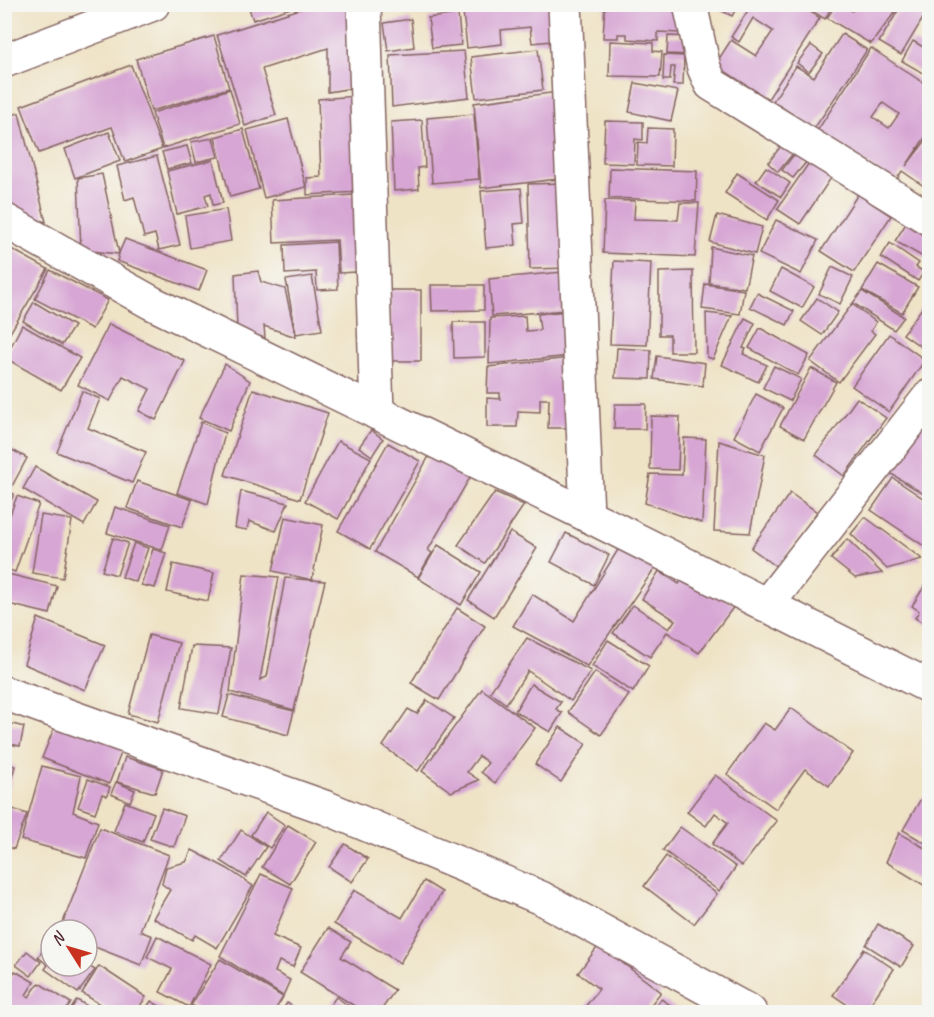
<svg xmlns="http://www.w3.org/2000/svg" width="934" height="1017" font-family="Caveat,sans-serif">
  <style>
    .building { fill: #d7a6d4; fill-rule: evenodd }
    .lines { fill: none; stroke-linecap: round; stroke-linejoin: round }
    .minor-casing { stroke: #846461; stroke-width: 36 }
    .minor { stroke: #fff; stroke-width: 33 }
  </style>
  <rect width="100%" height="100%" fill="#f6f6f2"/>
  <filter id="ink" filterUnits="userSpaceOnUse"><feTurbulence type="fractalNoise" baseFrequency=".0167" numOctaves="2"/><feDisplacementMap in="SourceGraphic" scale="12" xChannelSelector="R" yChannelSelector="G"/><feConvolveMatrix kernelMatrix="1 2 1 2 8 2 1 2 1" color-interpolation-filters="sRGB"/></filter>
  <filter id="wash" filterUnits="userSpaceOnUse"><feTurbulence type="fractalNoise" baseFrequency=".008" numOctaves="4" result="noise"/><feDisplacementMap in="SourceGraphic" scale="24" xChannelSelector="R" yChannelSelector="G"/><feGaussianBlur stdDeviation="1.35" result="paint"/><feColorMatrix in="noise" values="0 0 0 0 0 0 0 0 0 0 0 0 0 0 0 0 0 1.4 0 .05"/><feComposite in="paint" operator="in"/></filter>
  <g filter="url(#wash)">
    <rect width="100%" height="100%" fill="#efe3c6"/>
    <g id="blocks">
      <g class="building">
        <polygon points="316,4 363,4 370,85 328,92 328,48 262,69 276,115 245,126 217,35"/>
        <polygon points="410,4 447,4 447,6 411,10"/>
        <polygon points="523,4 555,4 552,41 532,43 530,27 501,30 502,44 467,48 463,12"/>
        <polygon points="605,4 676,4 681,33 658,32 658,41 627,39 627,34 618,34 618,38 603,38"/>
        <polygon points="708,4 739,4 732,16"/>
        <polygon points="752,4 798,4 820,18 768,99 715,65 731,40 756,56 773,31 753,18 739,42 731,37"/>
        <polygon points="801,4 833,4 825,19"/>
        <polygon points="836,4 842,4 852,11 856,4 901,4 871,44 827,18"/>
        <polygon points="902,4 908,4 925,15 901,55 879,42"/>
        <polygon points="248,5 290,5 291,8 253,20"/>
        <polygon points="458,14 461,45 432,48 428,18"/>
        <polygon points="411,19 414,47 388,51 384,23"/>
        <polygon points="842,34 867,50 814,129 773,101 796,66 814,77"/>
        <polygon points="214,36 229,88 151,111 136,59"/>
        <polygon points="668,36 692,37 691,55 667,54"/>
        <polygon points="610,41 653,43 653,51 662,52 660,77 609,76"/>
        <polygon points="913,41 930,51 930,77 902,61"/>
        <polygon points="811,45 823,54 809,72 797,63"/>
        <path d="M871,48l51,34 1,-2 7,4v46l-24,36 24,-31v52l-2,2 -26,-18 -7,11 -78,-51zM883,103l16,11 -10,14 -16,-11z"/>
        <polygon points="538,49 543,90 476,98 471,57"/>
        <polygon points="464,51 469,97 392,107 390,55"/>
        <polygon points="664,55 684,56 683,85 673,85 675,67 671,67 670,80 663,80"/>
        <polygon points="131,65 162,149 125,162 112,127 39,153 21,106"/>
        <polygon points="635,83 678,91 671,121 629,112"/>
        <polygon points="230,89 240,124 163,148 152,113"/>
        <polygon points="558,92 566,178 481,188 474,103"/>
        <polygon points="371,95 376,191 307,195 307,178 321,177 318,99"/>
        <polygon points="19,113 46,222 11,213 4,191 4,117"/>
        <polygon points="474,114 479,179 432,183 427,118"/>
        <polygon points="288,119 306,187 264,198 247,130"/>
        <polygon points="422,120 425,167 418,168 419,189 394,191 391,122"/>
        <polygon points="605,121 643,122 643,140 635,139 634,164 603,163"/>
        <polygon points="648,128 673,129 672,166 637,165 638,142 647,143"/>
        <polygon points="243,129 259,189 230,197 215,137"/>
        <polygon points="109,132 120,161 75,178 65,149"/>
        <polygon points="213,138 218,157 196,162 191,142"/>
        <polygon points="784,142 795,151 778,172 768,163"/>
        <polygon points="187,146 192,163 167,169 162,152"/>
        <polygon points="796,152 807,161 793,178 782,170"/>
        <polygon points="157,156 180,245 159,250 155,234 144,237 134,197 125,200 117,166"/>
        <polygon points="213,160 223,203 213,205 211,193 205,195 208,206 177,214 167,171"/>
        <polygon points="811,160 833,175 800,224 777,209"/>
        <polygon points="766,167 790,183 781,197 756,181"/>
        <polygon points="610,168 697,171 696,201 609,198"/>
        <polygon points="737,173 779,200 767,220 725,193"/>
        <polygon points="102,174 119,253 125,239 207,270 199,291 117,261 119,254 81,250 78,178"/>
        <polygon points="565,183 568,268 530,269 528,184"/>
        <polygon points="521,188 524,223 514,224 516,245 486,248 481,191"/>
        <polygon points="370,194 374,271 339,273 337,240 274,243 272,200"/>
        <polygon points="858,194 891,216 854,272 821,251"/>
        <polygon points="605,200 635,201 634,219 678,220 680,203 699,203 695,257 603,253"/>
        <polygon points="226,209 231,241 190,248 185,216"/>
        <polygon points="717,215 762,227 755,254 710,242"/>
        <polygon points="910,217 930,228 930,261 895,241"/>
        <polygon points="776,220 818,240 801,274 759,254"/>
        <polygon points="336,242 338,289 317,290 316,272 285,274 284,245"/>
        <polygon points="890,243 919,263 916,267 924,272 918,281 881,257"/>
        <polygon points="4,245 48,269 10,333 4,330 4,295 10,286 4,282"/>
        <polygon points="711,247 752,256 745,288 709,283"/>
        <polygon points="614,261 651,263 647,345 610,344"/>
        <polygon points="878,264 918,287 902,313 862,290"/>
        <polygon points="832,267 853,277 840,304 819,294"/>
        <polygon points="781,269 814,287 802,308 770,291"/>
        <polygon points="50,270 108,300 92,329 35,299"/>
        <polygon points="258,271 261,282 285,289 296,337 264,326 265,338 237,330 235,274"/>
        <polygon points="693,271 694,352 670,352 670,335 659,335 659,272"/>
        <polygon points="563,272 566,310 492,316 489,279"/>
        <polygon points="312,276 322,330 296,334 286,280"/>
        <polygon points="705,284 744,290 740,314 702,309"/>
        <polygon points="431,285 484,285 484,310 432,311"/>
        <polygon points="390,290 421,290 421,361 391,361"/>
        <polygon points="862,291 904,317 894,330 853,303"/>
        <polygon points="757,293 794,311 787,325 750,307"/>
        <polygon points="930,297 930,353 903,334"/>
        <polygon points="817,298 838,312 822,335 801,321"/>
        <polygon points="34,302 74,326 62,345 23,321"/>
        <polygon points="852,304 876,322 871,331 875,334 839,382 810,361"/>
        <polygon points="568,311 571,356 489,364 490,318 525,316 526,331 540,330 538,314"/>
        <polygon points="706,313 732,316 713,359 707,357"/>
        <polygon points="745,318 755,323 743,348 746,349 743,354 767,365 758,382 722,365"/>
        <polygon points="453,322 485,322 485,357 454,358"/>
        <polygon points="109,324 185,361 156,420 139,411 150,389 123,376 110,401 78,385"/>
        <polygon points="22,325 80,358 61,390 5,358"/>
        <polygon points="760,328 809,355 798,375 749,348"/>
        <polygon points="889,334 925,360 889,412 852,386"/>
        <polygon points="617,348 651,350 650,379 615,378"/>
        <polygon points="657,356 705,363 703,386 654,379"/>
        <polygon points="570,358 569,428 548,428 549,399 540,399 540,412 518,411 517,427 487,427 487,398 500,399 500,393 487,393 488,367"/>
        <polygon points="225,364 250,381 229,431 199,418"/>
        <polygon points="774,366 801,379 790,401 763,388"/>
        <polygon points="811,368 836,382 804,439 780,426"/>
        <polygon points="253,389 328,413 300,499 225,475"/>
        <polygon points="82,391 100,399 88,428 146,452 132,483 57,452"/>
        <polygon points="756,394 783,408 760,451 734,437"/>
        <polygon points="857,398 886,418 844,476 816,455"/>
        <polygon points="615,404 646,404 645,429 614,429"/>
        <polygon points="930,412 930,498 890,473"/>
        <polygon points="651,416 680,417 678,470 650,469"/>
        <polygon points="201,422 225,433 208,504 177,493"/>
        <polygon points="371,430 383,439 372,456 359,447"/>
        <polygon points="684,438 706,439 702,523 645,503 650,474 682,475"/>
        <polygon points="338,441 371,458 338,519 305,501"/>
        <polygon points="719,441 765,455 750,533 714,531"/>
        <polygon points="388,443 420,461 370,549 338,531"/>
        <polygon points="5,446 27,458 10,490 5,487"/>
        <polygon points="432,451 472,474 428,550 432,553 418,577 375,552"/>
        <polygon points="35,467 97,502 84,525 23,489"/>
        <polygon points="893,478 930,503 930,550 871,510"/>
        <polygon points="137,481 192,500 182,527 127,508"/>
        <polygon points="4,490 14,494 4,516"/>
        <polygon points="241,491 288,503 276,531 249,521 247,530 235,528"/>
        <polygon points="495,492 524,505 485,563 458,545"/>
        <polygon points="790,493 817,512 777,567 751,548"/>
        <polygon points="17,496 39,504 15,572 4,568 4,531"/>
        <polygon points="115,507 170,525 162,550 107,533"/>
        <polygon points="41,515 72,520 63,578 32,573"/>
        <polygon points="285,517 323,525 312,580 273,571"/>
        <polygon points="865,517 922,559 887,569 851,534"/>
        <polygon points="510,532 537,548 494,617 468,600"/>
        <polygon points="566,533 609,555 594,585 551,562"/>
        <polygon points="113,538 128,543 117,575 102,571"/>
        <polygon points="847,539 882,573 855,578 831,559"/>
        <polygon points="624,540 659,562 587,666 513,626 532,594 574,621"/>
        <polygon points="134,543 148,548 136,582 122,577"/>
        <polygon points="438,545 481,572 461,605 418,578"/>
        <polygon points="153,549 166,553 155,588 141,585"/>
        <polygon points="173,564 214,573 208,601 167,592"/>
        <polygon points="659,571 679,584 685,573 735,605 699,653 667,632 650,657 613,633 633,605 669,629 675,620 642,599"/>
        <polygon points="4,573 57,586 50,614 4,603"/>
        <polygon points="244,574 279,577 260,680 267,677 285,578 325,581 294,710 230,692"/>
        <polygon points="930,577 930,627 915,618 919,611 912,606"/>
        <polygon points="457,608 485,626 439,700 411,683"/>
        <polygon points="38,618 105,645 85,690 24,664"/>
        <polygon points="149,635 179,643 158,722 128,714"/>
        <polygon points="527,638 591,671 571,701 528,671 506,704 490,692"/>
        <polygon points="608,640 649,666 633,692 592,666"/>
        <polygon points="192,646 231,648 219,714 181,708"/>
        <polygon points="595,672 629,695 601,735 568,712"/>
        <polygon points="531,684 561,702 556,709 562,713 550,732 515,711"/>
        <polygon points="482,689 535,728 495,783 481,772 488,763 479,756 467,772 479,780 451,792 422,771"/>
        <polygon points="229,695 294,711 288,735 223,717"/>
        <polygon points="427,700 454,718 418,771 383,746 408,709 417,714"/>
        <polygon points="791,708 853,753 829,786 805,769 776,809 727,774 764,723 775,730"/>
        <polygon points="58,718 125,743 109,784 42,758"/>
        <polygon points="5,722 24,727 20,746 5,743"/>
        <polygon points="560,727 586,744 561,782 535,764"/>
        <polygon points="125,757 163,769 155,793 117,782"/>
        <polygon points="4,763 15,766 5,802 4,802"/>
        <polygon points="42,766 81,776 73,812 98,822 86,858 21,840"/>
        <polygon points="715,775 777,821 742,866 712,844 728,823 715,813 706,826 687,812"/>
        <polygon points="88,779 110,787 107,796 102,794 95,813 78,807"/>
        <polygon points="116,782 135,790 130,802 111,794"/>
        <polygon points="922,797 930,802 930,846 903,830"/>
        <polygon points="125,802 154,813 143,842 114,831"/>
        <polygon points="4,806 27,814 14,849 4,846"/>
        <polygon points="162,808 185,816 174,847 150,839"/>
        <polygon points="266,812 285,825 270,848 251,835"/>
        <polygon points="288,825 316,842 290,884 262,867"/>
        <polygon points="680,827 736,867 719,891 663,850"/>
        <polygon points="100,828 169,855 140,931 152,936 141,965 87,944 87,930 60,930"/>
        <polygon points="241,830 266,847 246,877 221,861"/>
        <polygon points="899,833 930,851 930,889 886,862"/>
        <polygon points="345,844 368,859 352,882 329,867"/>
        <polygon points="192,850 228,869 253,886 217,948 195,935 192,940 153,918 170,890 162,884 166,867 186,862"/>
        <polygon points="666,856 717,894 694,924 644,886"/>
        <polygon points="261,874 293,888 273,936 301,948 293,967 279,961 275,972 290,980 283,996 220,956"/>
        <polygon points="424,881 442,892 400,963 334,924 354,890 402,918"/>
        <polygon points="878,924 914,946 901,967 866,945"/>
        <polygon points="328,928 351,942 341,957 395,990 380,1012 364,1012 300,972"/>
        <polygon points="157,936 211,964 189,1007 160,992 172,969 147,957"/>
        <polygon points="51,939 51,966 87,965 95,970 78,993 45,969 48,965 38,957"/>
        <polygon points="599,945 661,992 645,1012 593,1012 585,1007 599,989 578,973"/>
        <polygon points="864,949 894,969 865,1012 858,1012 833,995"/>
        <polygon points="27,951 41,962 31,976 16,965"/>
        <polygon points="220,959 283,997 274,1012 204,1012 191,1005"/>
        <polygon points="99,966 146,997 136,1012 112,1012 82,993"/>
        <polygon points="15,971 34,982 26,995 29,997 39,983 71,1003 65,1012 20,1012 4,1003 4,987"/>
        <polygon points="336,997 358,1012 325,1012"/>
        <polygon points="661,999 681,1012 652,1012"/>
        <polygon points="77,1000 97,1012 69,1012"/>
        <polygon points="151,1001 169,1012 144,1012"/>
        <polygon points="287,1003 301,1012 281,1012"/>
      </g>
    </g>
  </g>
  <g filter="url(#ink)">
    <use href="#blocks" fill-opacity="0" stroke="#846461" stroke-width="1.5"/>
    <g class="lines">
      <defs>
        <g id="minor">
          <polyline points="364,4 377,413"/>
          <polyline points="565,4 587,515"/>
          <polyline points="690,4 704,68 711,84 930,219"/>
          <polyline points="4,61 153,4"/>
          <polyline points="4,220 152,303 587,515 930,687"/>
          <polyline points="766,606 930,396"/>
          <polyline points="4,693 327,808 541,898 750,1012"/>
        </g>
      </defs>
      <use href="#minor" class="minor-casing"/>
      <use href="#minor" class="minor"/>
    </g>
  </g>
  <rect width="934" height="1017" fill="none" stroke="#f6f6f2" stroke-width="24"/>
  <g transform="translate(69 948) rotate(307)"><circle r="28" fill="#f6f6f2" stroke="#b1a0a2" stroke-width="1.5"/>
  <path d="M0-4.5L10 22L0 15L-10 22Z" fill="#c8321e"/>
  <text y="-9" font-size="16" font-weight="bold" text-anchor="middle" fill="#4a1f2b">N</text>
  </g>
</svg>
